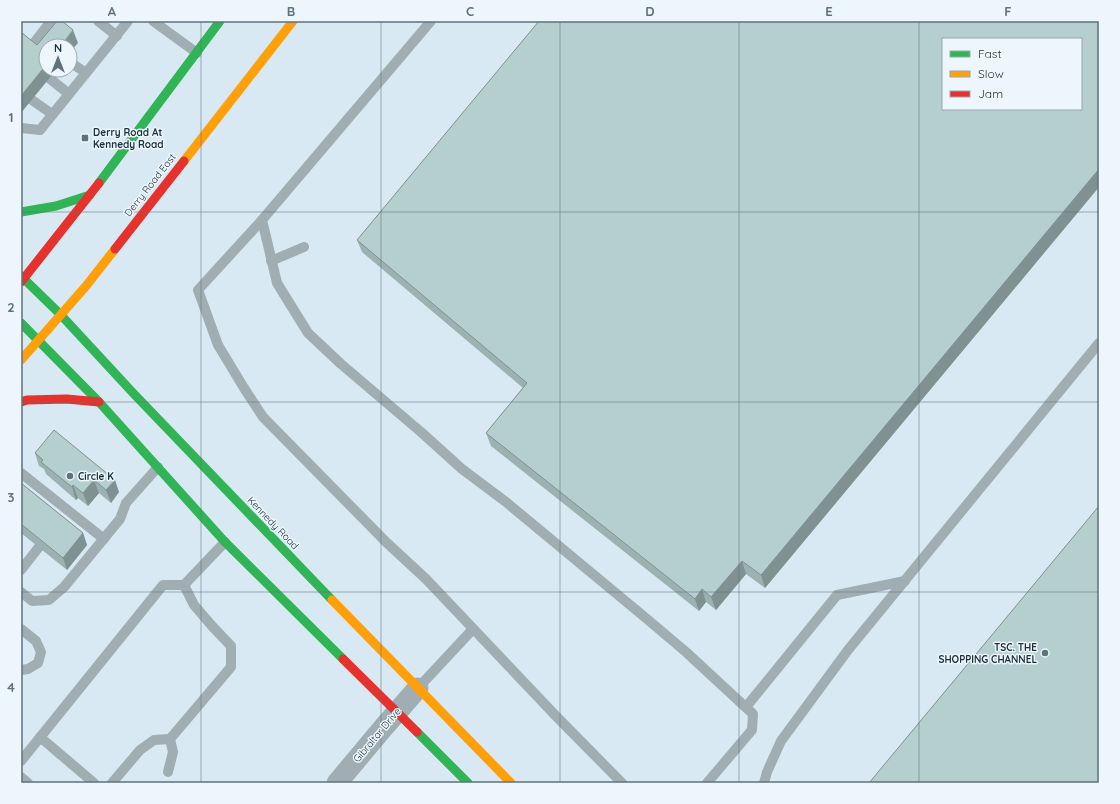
<svg xmlns="http://www.w3.org/2000/svg" width="1120" height="804" font-family="Quicksand,sans-serif">
  <style>
    .lines { fill: none; stroke-linecap: round; stroke-linejoin: round }
    .lane { stroke: #a0adb3; stroke-width: 10 }
    .street { stroke: #a0adb3; stroke-width: 21 }
    .fast { stroke: #30b455; stroke-width: 9 }
    .slow { stroke: #ff9f0a; stroke-width: 9 }
    .jam { stroke: #e5322d; stroke-width: 9 }
    .wall { fill: #9cb2b1 }
    .shaded-wall { fill: #7f9190 }
    .building { fill: #b5cfce; stroke: #7f9190; fill-rule: evenodd }
    .grid { fill: none; stroke: #5f717d; stroke-width: 1; stroke-opacity: 0.55 }
    .poi-dot { fill: #5f717d; stroke: #ecf6fc; stroke-width: 1.5 }
    .labels { text-anchor: middle; dominant-baseline: central; stroke-width: 3; stroke-linejoin: round; paint-order: stroke }
    .poi-label { font-size: 10px; font-weight: bold; fill: #1d313d; stroke: #ecf6fc; text-anchor: start }
    .street-label { font-size: 10px; fill: #1d313d; stroke: #ecf6fc }
    .neatline { fill: none; stroke: #5f717d; stroke-width: 1.5 }
    .grid-label { font-size: 13px; text-anchor: middle; font-weight: bold; fill: #5f717d }
  </style>
  <rect width="100%" height="100%" fill="#d9e9f3"/>
  <g class="lines">
    <g class="lane">
      <polyline points="98,21 117,36"/>
      <polyline points="153,21 197,53"/>
      <polyline points="431,21 262,220 277,283 308,333 341,364 421,432 462,469 506,502 647,619 686,652 753,714 752,730 707,783"/>
      <polyline points="30,48 51,21"/>
      <polyline points="70,62 86,73"/>
      <polyline points="49,78 69,94"/>
      <polyline points="32,100 52,114"/>
      <polyline points="21,128 40,130 128,21"/>
      <polyline points="262,220 198,290 218,345 244,388 263,417 386,542 426,579 555,715 622,783"/>
      <polyline points="271,261 304,247"/>
      <polyline points="21,473 104,539"/>
      <polyline points="21,570 39,547"/>
      <polyline points="21,592 32,601 49,600 64,587 120,519 126,503 158,467"/>
      <polyline points="21,629 36,641 41,652 38,663 28,669 21,670"/>
      <polyline points="418,688 473,629"/>
      <polyline points="746,707 837,595 905,581"/>
      <polyline points="40,737 94,783"/>
      <polyline points="21,761 163,585 184,585 225,542"/>
      <polyline points="168,772 173,752 170,739 231,667 231,646 212,626 194,605 184,585"/>
      <polyline points="21,777 28,783"/>
      <polyline points="112,783 140,750 154,740 170,739"/>
      <polyline points="764,783 767,772 781,741 848,650 1099,343"/>
    </g>
    <polyline class="street" points="337,783 383,728 418,688"/>
    <g class="fast">
      <polyline points="99,183 220,21"/>
      <polyline points="21,212 56,206 90,195"/>
      <polyline points="21,276 60,314 134,394 332,600"/>
      <polyline points="21,323 99,402 225,542 343,659"/>
      <polyline points="417,732 468,783"/>
    </g>
    <g class="slow">
      <polyline points="184,161 293,21"/>
      <polyline points="21,360 86,286 115,249"/>
      <polyline points="332,600 511,783"/>
    </g>
    <g class="jam">
      <polyline points="115,249 184,161"/>
      <polyline points="21,282 99,183"/>
      <polyline points="21,402 27,400 67,399 99,402"/>
      <polyline points="343,659 417,732"/>
    </g>
  </g>
  <g class="wall">
    <polygon points="1099,21 1099,187 765,588 746,574 716,610 706,602 699,611 491,446 486,433 523,388 362,252 357,240"/>
    <polygon points="35,453 119,492 111,503 99,493 88,506 78,498 76,500 46,474 44,469 39,466"/>
    <polygon points="21,483 83,533 87,545 67,570 21,533"/>
  </g>
  <g class="shaded-wall">
    <polygon points="73,30 78,43 70,52 70,46 61,46"/>
    <polygon points="46,65 46,70 56,70 21,113 21,96"/>
    <polygon points="1099,169 1099,187 765,588 761,575"/>
    <polygon points="94,480 99,493 88,506 83,493"/>
    <polygon points="115,480 119,492 111,503 106,490"/>
    <polygon points="73,485 78,498 76,500 72,487"/>
    <polygon points="83,533 87,545 67,570 63,558"/>
    <polygon points="742,561 746,574 716,610 711,597"/>
    <polygon points="702,589 706,602 699,611 695,599"/>
  </g>
  <g class="building">
    <polygon points="57,21 62,21 73,30 61,46 46,46 46,65 21,96 21,32 37,45"/>
    <path d="M539,21h560v148l-338,406 -19,-14 -31,36 -9,-8 -7,10 -209,-166 41,-50 -170,-143zM943,39h138v70h-138z"/>
    <polygon points="54,430 115,480 106,490 94,480 83,493 73,485 72,487 41,462 43,460 35,453"/>
    <polygon points="21,483 83,533 63,558 21,524"/>
    <polygon points="1099,506 1099,783 869,783"/>
  </g>
  <path class="grid" d="M201,21v762M381,21v762M560,21v762M739,21v762M919,21v762M21,212h1078M21,402h1078M21,592h1078"/>
  <g class="poi-dot">
    <rect x="81" y="134" width="8" height="8" rx="2"/>
    <circle cx="70" cy="476" r="4"/>
    <circle cx="1045" cy="653" r="4"/>
  </g>
  <g class="labels">
    <g class="poi-label">
      <text x="93" y="132">Derry Road At<tspan x="93" dy="12">Kennedy Road</tspan></text>
      <text x="78" y="476">Circle K</text>
      <text x="1037" y="647" text-anchor="end">TSC. THE<tspan x="1037" dy="12">SHOPPING CHANNEL</tspan></text>
    </g>
    <g class="street-label">
      <text transform="translate(150 185) rotate(-52)">Derry Road East</text>
      <text transform="translate(273 523) rotate(46)">Kennedy Road</text>
      <text transform="translate(377 735) rotate(-50)">Gibraltar Drive</text>
    </g>
  </g>
  <rect width="1120" height="804" fill="none" stroke="#ecf6fc" stroke-width="44"/>
  <rect x="942" y="38" width="140" height="72" fill="#ecf6fc" stroke="#99a7b0"/>
  <rect x="950" y="51" width="20" height="6" fill="#30b455" stroke="#99a7b0"/>
  <text x="978" y="58" font-size="12" fill="#1d313d">Fast</text>
  <rect x="950" y="71" width="20" height="6" fill="#ff9f0a" stroke="#99a7b0"/>
  <text x="978" y="78" font-size="12" fill="#1d313d">Slow</text>
  <rect x="950" y="91" width="20" height="6" fill="#e5322d" stroke="#99a7b0"/>
  <text x="978" y="98" font-size="12" fill="#1d313d">Jam</text>
  <g transform="translate(58 58)"><circle r="19" fill="#ecf6fc" stroke="#99a7b0"/>
  <path d="M0-3L7 15L0 10L-7 15Z" fill="#5f717d"/>
  <text y="-6" font-size="11" font-weight="bold" text-anchor="middle" fill="#1d313d">N</text>
  </g>
  <rect x="22" y="22" width="1076" height="760" class="neatline"/>
  <g class="grid-label">
    <text x="112" y="16">A</text>
    <text x="291" y="16">B</text>
    <text x="470" y="16">C</text>
    <text x="650" y="16">D</text>
    <text x="829" y="16">E</text>
    <text x="1008" y="16">F</text>
    <text x="11" y="122">1</text>
    <text x="11" y="312">2</text>
    <text x="11" y="502">3</text>
    <text x="11" y="692">4</text>
  </g>
</svg>
